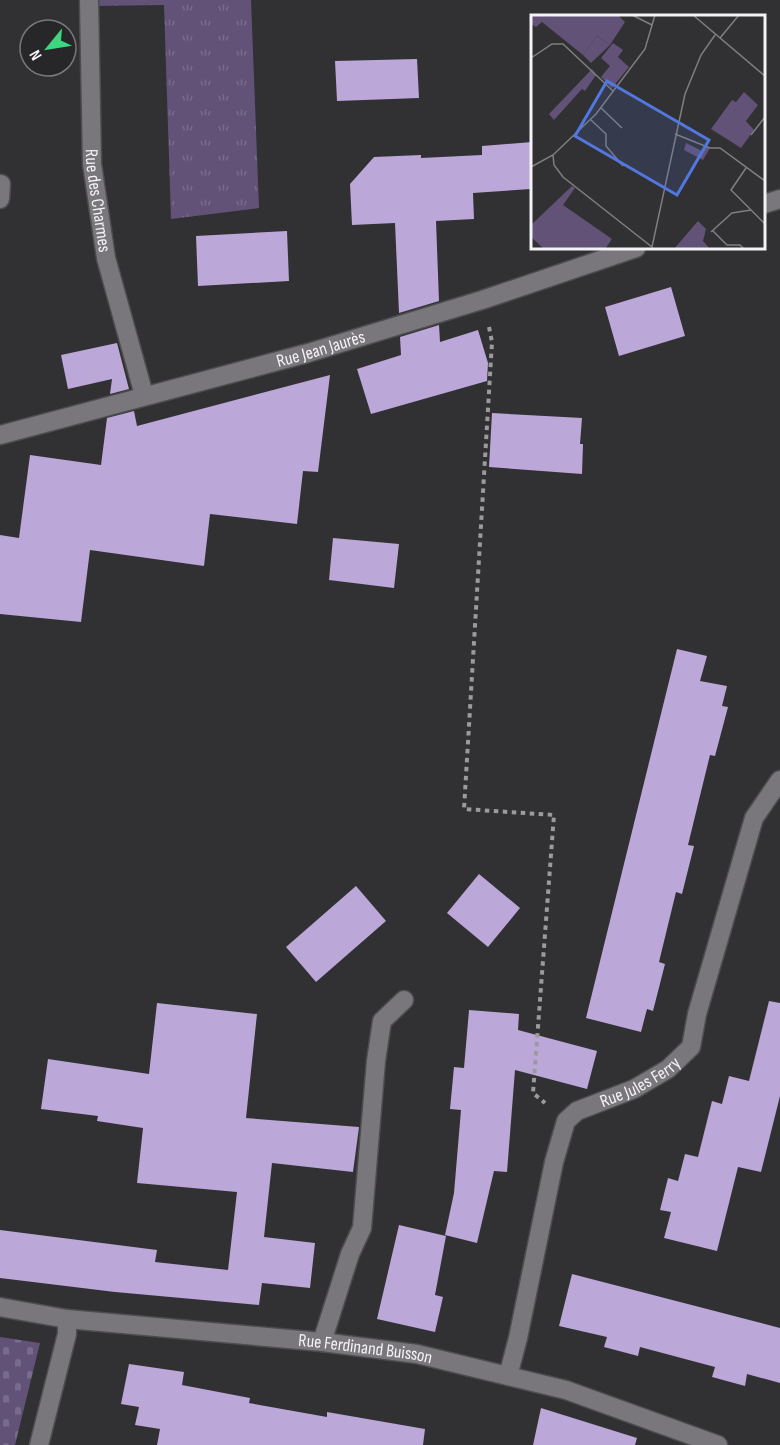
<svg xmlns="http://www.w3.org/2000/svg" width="780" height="1445" font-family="'Sofia Sans Condensed',sans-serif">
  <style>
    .grass { fill: url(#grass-tufts) }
    .cemetery { fill: url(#cemetery-stones) }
    .building { fill: #bba7d8 }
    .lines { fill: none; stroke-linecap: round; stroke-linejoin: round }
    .minor-casing { stroke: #4d4c4e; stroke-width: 21 }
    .path { stroke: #9b9a9c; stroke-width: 4; stroke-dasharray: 4.5 4.5; stroke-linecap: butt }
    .minor { stroke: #79777b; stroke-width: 18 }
    .labels { text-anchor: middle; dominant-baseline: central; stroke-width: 6; stroke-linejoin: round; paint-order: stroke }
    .street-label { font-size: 18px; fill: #f3f2f4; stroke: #272629 }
    .inset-road { fill: none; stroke: #7f7e80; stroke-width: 1.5 }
    .view { fill: #5277df; fill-opacity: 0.15; stroke: #5277df; stroke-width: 3 }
    .inset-edge { fill: none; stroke: #f3f2f4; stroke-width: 3 }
  </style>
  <defs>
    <pattern id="grass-tufts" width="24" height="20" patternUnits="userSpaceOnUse" patternTransform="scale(1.5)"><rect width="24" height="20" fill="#625277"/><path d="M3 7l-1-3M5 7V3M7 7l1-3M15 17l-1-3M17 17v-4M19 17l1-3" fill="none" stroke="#796b8b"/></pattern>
    <pattern id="cemetery-stones" width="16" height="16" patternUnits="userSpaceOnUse" patternTransform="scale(1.5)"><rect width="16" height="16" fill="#625277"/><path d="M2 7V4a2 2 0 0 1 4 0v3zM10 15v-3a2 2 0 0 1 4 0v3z" fill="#796b8b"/></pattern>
  </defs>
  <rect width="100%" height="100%" fill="#313033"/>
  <polygon class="grass" points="89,0 251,0 259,208 171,219 164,5 90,6"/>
  <polygon class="cemetery" points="0,1337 40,1343 15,1445 0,1445"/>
  <g class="building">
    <polygon points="417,59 419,98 337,101 335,61"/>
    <polygon points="532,142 531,189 473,193 474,219 436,221 439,301 399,313 395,223 352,225 350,184 374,157 421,155 421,158 482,155 482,146"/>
    <polygon points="287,231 289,281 198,286 196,236"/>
    <polygon points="671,287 685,336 619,356 605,307"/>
    <polygon points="439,325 440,342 478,330 488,363 487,381 371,414 357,369 401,355 400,337"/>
    <polygon points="117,343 129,389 110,394 112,379 68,389 61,355"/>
    <polygon points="330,375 318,472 303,471 297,524 210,514 204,566 90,550 81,622 0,614 0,535 19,538 30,455 101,465 107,418 134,411 137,426"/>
    <polygon points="492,413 582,418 580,444 583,444 582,474 489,467"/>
    <polygon points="333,538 399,544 394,588 329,580"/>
    <polygon points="677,649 707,656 700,681 727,686 722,706 728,707 715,756 710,755 698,804 688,845 694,846 682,894 676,892 659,962 665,964 653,1011 647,1009 641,1032 586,1018"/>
    <polygon points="479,874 520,908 488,947 447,913"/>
    <polygon points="356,886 386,921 316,982 286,947"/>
    <polygon points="769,1001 780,1003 780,1096 761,1172 738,1167 717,1251 664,1238 671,1212 660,1210 668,1178 678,1181 685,1154 698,1157 712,1101 722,1104 729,1076 749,1081"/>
    <polygon points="157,1003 257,1014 246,1118 359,1127 353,1172 272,1163 264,1237 315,1243 310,1288 262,1283 259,1305 115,1292 0,1278 0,1230 157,1250 155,1262 228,1270 237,1192 137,1183 143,1128 97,1121 98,1116 41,1109 48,1059 149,1074"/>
    <polygon points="469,1010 519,1014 518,1030 597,1051 587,1089 515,1070 507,1172 494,1171 477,1243 445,1235 454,1193 461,1110 450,1109 454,1067 464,1068"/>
    <polygon points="399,1225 446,1236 435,1295 443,1297 435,1332 377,1319"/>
    <polygon points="572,1274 780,1328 780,1383 747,1374 745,1386 712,1377 715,1367 640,1347 638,1356 604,1347 607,1337 559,1326"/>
    <polygon points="129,1364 184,1372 182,1385 250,1398 249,1403 327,1417 327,1412 425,1429 423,1445 157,1445 160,1429 135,1425 139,1407 121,1404"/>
    <polygon points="541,1408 637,1438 635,1445 533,1445"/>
  </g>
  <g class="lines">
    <defs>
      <g id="minor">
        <path id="s1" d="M89,0l3,164 14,94 38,137"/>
        <polyline points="0,199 1,184"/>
        <polyline points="764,204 780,199"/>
        <path id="s2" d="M0,435l308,-82 174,-53 154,-52"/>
        <path id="s3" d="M0,1307l67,12 255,23 95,12 149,36 152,55"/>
        <polyline points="322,1342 350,1254 362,1228 376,1061 382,1021 404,1000"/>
        <path id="s4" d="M508,1376l10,-38 36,-176 12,-41 11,-10 57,-22 34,-20 23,-22 6,-33 57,-196 26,-38"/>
        <polyline points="39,1445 67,1334 67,1319"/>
      </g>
    </defs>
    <use href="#minor" class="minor-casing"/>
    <polyline class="path" points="489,327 492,342 464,809 554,815 533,1093 545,1103"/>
    <use href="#minor" class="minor"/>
  </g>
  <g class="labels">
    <g class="street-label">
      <text stroke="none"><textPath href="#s1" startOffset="201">Rue des Charmes</textPath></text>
      <text stroke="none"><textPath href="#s2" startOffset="332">Rue Jean Jaurès</textPath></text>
      <text stroke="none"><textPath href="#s4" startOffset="346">Rue Jules Ferry</textPath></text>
      <text stroke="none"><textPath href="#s3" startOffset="368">Rue Ferdinand Buisson</textPath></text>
    </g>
  </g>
  <g transform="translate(531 15)">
    <rect width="234" height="234" fill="#313033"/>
    <path d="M0,0h87l7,7 -15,23 -13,-9 -14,19 -41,-33 -6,5 -5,-3zM61,54l4,6 -11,16 -3,-2 -28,31 -5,-6zM213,77l14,13 -12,16 8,9 -13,18 -30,-19 21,-29 4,2zM155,128l16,8 3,-5 5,2 -7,12 -19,-10zM167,206l8,8 -3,12 7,8h-36z" fill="#625277"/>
    <path d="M66,21l13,9 -19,18 -8,-8zM82,28l10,7 -5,7 11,10 -17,21 -11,-11 9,-11 -9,-8z" fill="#625277"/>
    <path d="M41,171l3,2 -12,17 49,34 -7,10h-61l-13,-12v-12z" fill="#625277"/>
    <path class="inset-road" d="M101,0l20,10M162,0l72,61M189,23l19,-23M0,43l21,-14h11l50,47M70,93l21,20M60,105l15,14v12l17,20M147,107l18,10M144,119l35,14h10l45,33M220,120l14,-18M22,140l1,10 9,12 89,70 33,-153 16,-39 14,-20M0,152l22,-12 43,-41 49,-65 10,-34M215,153l-15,22 34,34M182,216l14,14h13l4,4M180,217l21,-19 19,-3"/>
    <path class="view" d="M76,66l102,59 -32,55 -102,-59z"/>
    <rect width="234" height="234" class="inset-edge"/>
  </g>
  <g transform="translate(48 48) rotate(240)"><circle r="28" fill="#272629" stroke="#79787a" stroke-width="1.5"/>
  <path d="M0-4.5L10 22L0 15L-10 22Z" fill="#3cd77e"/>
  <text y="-9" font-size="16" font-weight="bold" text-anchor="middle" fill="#f3f2f4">N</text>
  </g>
</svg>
